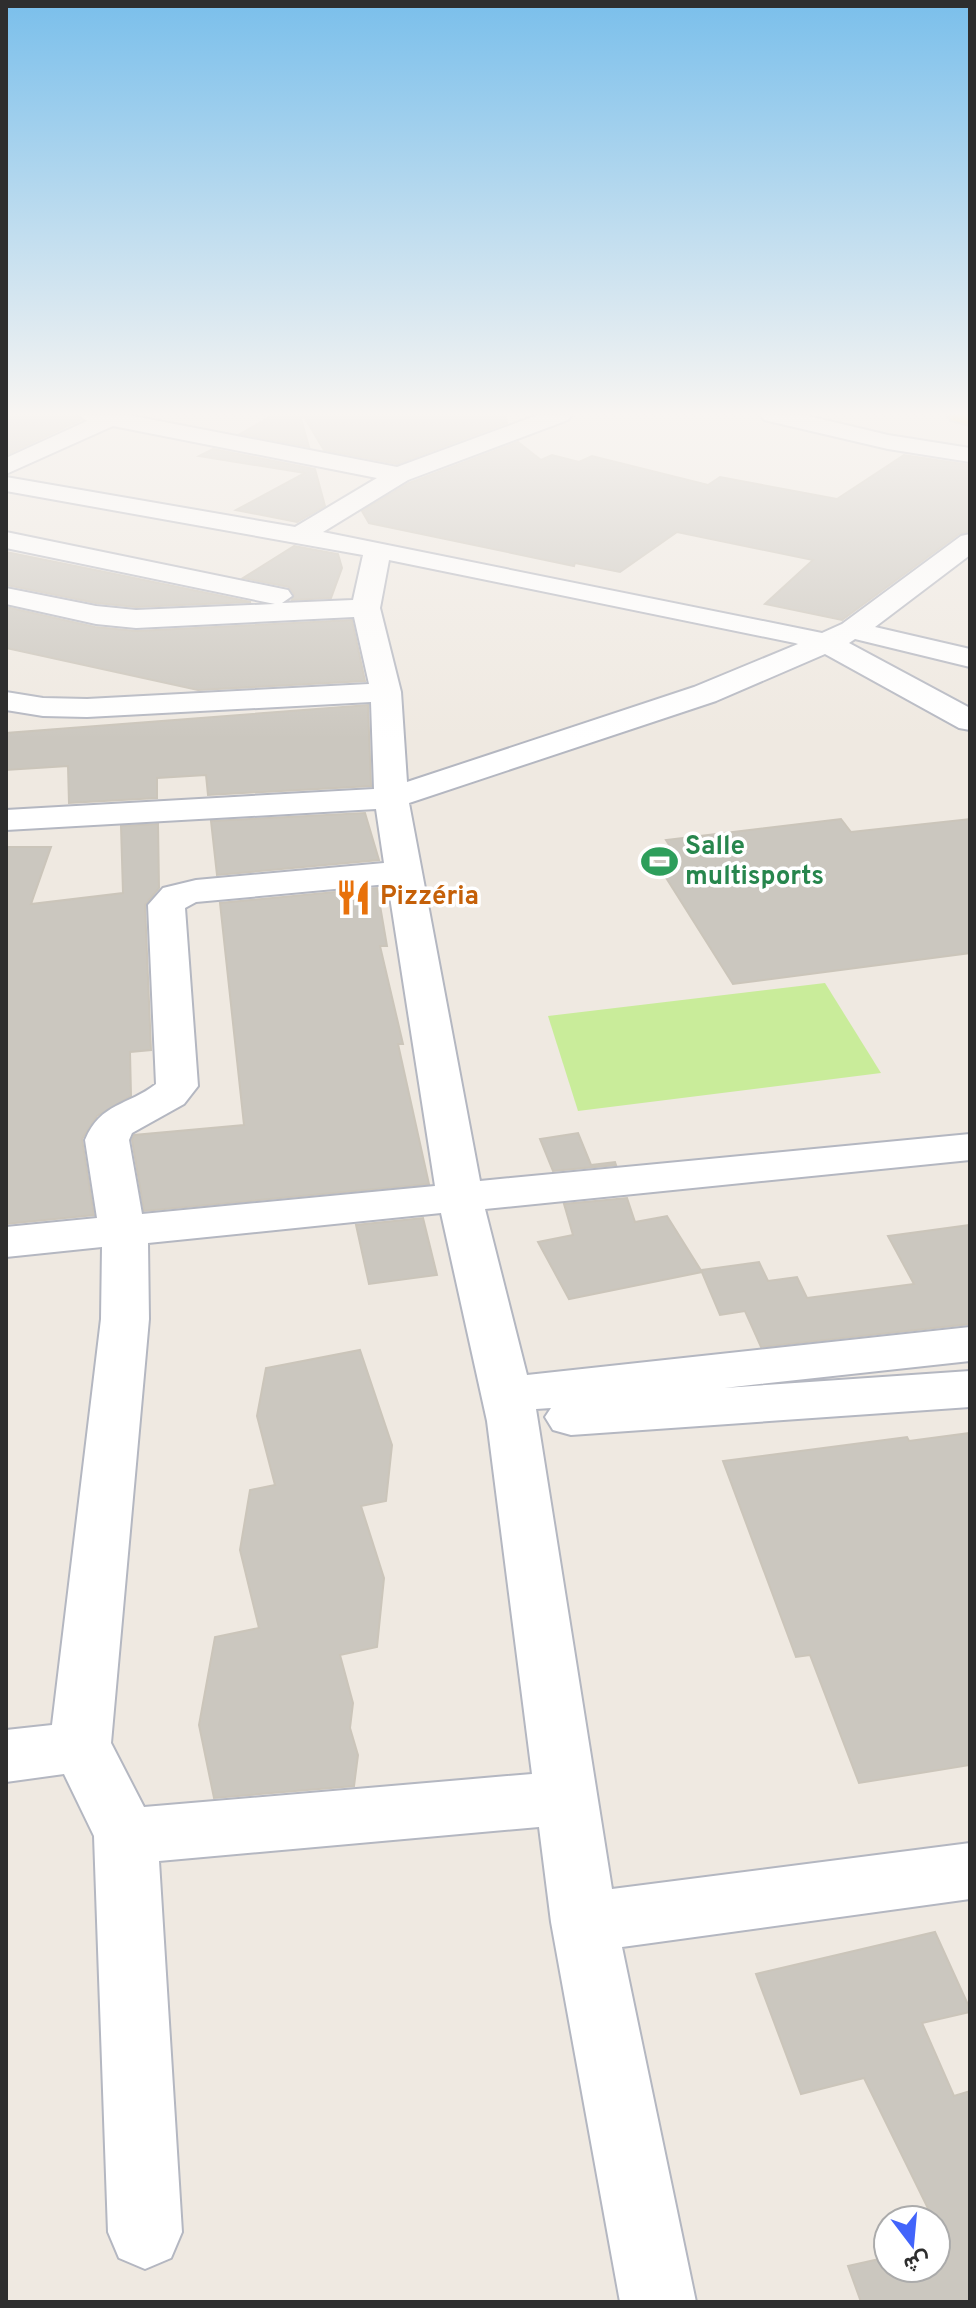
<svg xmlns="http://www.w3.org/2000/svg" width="976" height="2308" font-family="Overpass,Vazirmatn,sans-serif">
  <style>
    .pitch { fill: #c9ec9a }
    .building { fill: #cbc7bf; stroke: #cbc5ba; stroke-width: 2 }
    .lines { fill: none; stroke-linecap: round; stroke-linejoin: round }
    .minor-casing { stroke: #b4b7c1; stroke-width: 4 }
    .major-casing { stroke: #c9c9c9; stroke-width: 4 }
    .minor { fill: #fff; fill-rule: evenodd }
    .major { fill: #f2d163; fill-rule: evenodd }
    .labels { text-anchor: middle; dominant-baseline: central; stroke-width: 7; stroke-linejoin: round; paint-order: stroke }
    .leisure-label { font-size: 26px; font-weight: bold; fill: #27864d; stroke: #fff; text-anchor: start }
    .food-label { font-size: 26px; font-weight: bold; fill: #c56008; stroke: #fff; text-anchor: start }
  </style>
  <rect width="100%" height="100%" fill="#efe9e1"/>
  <polygon class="pitch" points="825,983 881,1073 578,1111 548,1016"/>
  <g class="building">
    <polygon points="6,415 76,415 81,420 6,455"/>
    <polygon points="273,415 300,415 309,447 240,434"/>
    <polygon points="303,415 506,415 507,423 397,464 324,450"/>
    <polygon points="518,442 541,460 552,455 579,462 592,456 708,485 720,477 837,499 904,455 970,465 970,531 959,534 842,620 765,604 813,560 677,532 620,572 575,563 574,566 369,523 362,511 409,483"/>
    <polygon points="213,449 315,469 325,506 297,522 236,510 305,473 199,456"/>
    <polygon points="294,546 338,554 342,568 331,598 292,600 294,594 289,587 243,578"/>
    <polygon points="6,552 100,571 251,602 136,607 96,603 6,585"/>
    <polygon points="6,607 95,627 136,631 352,620 365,681 198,690 6,648"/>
    <polygon points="368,705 371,786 208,795 206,775 157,778 157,798 69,803 68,766 6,770 6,733"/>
    <polygon points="365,813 379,860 217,875 211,821"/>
    <polygon points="841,819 851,832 970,819 970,953 733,984 653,857 675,854 666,840"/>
    <polygon points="158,824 159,888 145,905 151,1050 130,1052 131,1096 97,1116 82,1139 94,1215 6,1224 6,847 51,847 31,904 123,893 121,826"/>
    <polygon points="377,888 387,946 380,946 403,1044 398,1044 429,1184 144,1211 132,1140 134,1135 244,1125 220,903"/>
    <polygon points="578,1133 591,1165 615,1162 616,1165 553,1171 540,1139"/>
    <polygon points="627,1198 635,1222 667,1216 702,1272 569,1299 538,1242 573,1235 564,1204"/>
    <polygon points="423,1218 437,1275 369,1284 356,1225"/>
    <polygon points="970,1225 970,1324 761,1347 745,1311 720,1315 701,1270 759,1262 768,1281 797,1277 807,1298 914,1284 888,1236"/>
    <polygon points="360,1350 392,1445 386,1501 361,1506 384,1578 377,1647 340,1655 353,1703 350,1728 358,1755 354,1786 214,1798 199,1725 215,1637 259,1628 240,1550 250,1490 275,1485 257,1416 266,1368"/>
    <polygon points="970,1433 970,1765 859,1783 810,1655 796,1657 723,1461 907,1437 909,1441"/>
    <polygon points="935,1932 970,2009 970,2012 922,2023 954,2096 970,2091 970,2302 861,2302 848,2266 888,2257 888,2268 936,2268 936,2246 945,2243 864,2078 801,2094 756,1974"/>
  </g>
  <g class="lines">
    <defs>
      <g id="minor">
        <path d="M79,415h49l269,52 141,-52h33l-3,5 -160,60 -85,52 499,101 20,-9 119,-88 9,-2v21l-95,72 95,22v18l-115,-28 -6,4 121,65v22l-11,-2 -134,-74 -109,47 -307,102 71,378 490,-47v26l-485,49 42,166 443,-48v34l-246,27 246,-17v36l-399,28 -18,-5 -8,-13 6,-9 -15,1 76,480 358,-46v56l-348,48 74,355h-76l-69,-380 -12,-95 -380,34 23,371 -11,26 -26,11 -26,-11 -11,-26 -14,-396 -30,-62 -58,8v-52l46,-5 49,-406 1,-72 -96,10v-30l91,-9 -12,-78c16,-38 43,-34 71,-56l-8,-179 15,-17 33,-8 188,-17 -8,-54 -370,21v-20l368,-21 -3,-87 -284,15 -44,-1 -37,-6v-18l37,6 44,1 282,-15 -15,-67 -218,11 -40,-4 -90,-20v-16l90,18 40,4 139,-6 -269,-56v-16l282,58 4,6 -10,7 71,-3 10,-45 -357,-64v-14l289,50 82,-49 -264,-52 -107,48v-16l81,-37zM389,560l406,83 3,1 -104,43 -287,95 -6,-90 -21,-84zM388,884l47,302 -293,28 -13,-74 3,-7 52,-29 14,-18 -13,-178 11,-6zM441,1213l46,208 45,353 -388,33 -33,-64 38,-424 -1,-76z"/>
        <polygon points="761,415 804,415 888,435 970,448 970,462 888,449 764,420"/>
      </g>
      <polygon id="major" points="948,415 970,415 970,425 951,420"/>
    </defs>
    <use href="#minor" class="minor-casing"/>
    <use href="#major" class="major-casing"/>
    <use href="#minor" class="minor"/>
    <use href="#major" class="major"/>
  </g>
  <linearGradient id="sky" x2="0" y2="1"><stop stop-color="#7abfeb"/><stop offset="0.56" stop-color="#f8f5f2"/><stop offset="1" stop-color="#f8f5f2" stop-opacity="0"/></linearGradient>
  <rect width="976" height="739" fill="url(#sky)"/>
  <defs>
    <symbol id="stadium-bare" viewBox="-9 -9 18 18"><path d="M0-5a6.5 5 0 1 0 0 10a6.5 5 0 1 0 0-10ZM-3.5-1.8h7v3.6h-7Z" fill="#2e9e5b" stroke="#fff" stroke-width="2.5" paint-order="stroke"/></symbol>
    <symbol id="restaurant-bare" viewBox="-9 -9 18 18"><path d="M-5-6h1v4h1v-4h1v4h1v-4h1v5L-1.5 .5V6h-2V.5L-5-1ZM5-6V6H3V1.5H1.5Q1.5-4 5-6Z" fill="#e8710a" stroke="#fff" stroke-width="2.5" paint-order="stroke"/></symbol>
  </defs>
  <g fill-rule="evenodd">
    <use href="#stadium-bare" x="634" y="836" width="51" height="51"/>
    <use href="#restaurant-bare" x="328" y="872" width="51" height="51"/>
  </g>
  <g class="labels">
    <g class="leisure-label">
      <text x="685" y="847">Salle<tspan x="685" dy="30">multisports</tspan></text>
    </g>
    <g class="food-label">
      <text x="380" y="897">Pizzéria</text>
    </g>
  </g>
  <rect width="976" height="2308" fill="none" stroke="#2e2e2e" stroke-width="16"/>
  <g transform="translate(912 2244) rotate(164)"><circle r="38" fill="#ffffff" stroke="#ababab" stroke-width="2"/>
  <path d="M0-6L14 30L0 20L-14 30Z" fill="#4264fb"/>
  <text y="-12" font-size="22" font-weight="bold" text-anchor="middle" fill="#2e2e2e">ش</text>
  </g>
</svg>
